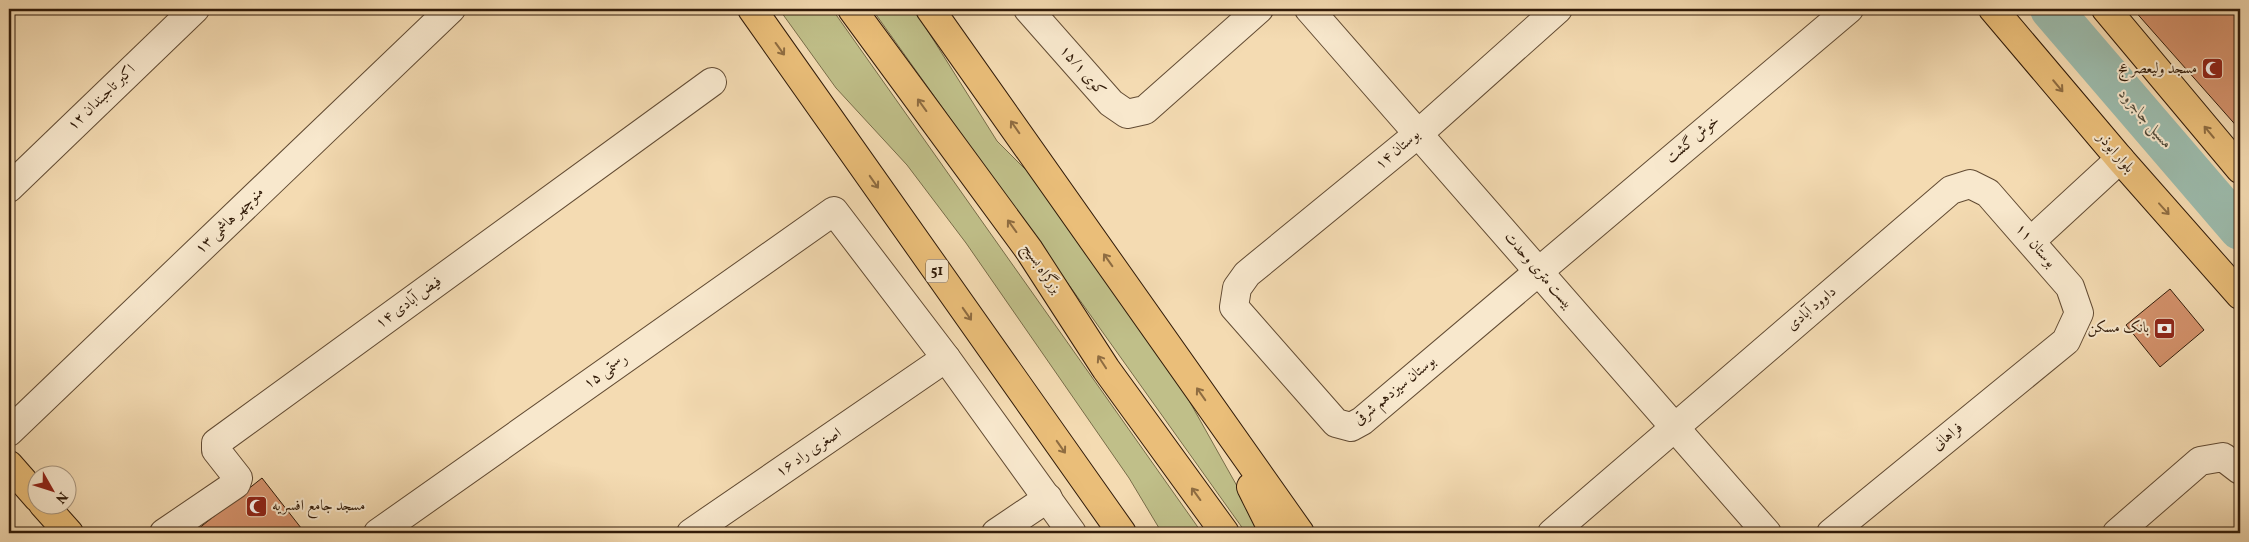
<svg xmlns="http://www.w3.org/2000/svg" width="2249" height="542" font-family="Vollkorn,Amiri,serif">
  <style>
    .green { fill: #c0bf89; stroke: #786d49 }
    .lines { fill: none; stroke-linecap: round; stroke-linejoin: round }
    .river { stroke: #9cbbac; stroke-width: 42 }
    .building { fill: #d6936d; stroke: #311b09 }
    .minor-casing { stroke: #624b33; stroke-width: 30 }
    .major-casing { stroke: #311b09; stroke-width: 30 }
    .highway-casing { stroke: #311b09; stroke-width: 30 }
    .minor { stroke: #f8e8cd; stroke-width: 28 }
    .major { stroke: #eabe79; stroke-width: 28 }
    .highway { stroke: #eabe79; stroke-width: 28 }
    .oneway { stroke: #8e6c41 }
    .labels { text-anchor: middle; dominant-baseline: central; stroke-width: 4; stroke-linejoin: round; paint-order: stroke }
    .shield { fill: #f8e8cd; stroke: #6d5844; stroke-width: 1 }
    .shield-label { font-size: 14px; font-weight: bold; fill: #311b09 }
    .poi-label { font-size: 15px; fill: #311b09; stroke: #f8e8cd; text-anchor: end }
    .street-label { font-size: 15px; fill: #311b09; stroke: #f8e8cd }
    .water-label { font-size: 16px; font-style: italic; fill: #514b3a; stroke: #f8e8cd }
  </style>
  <rect width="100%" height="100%" fill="#f4dbb2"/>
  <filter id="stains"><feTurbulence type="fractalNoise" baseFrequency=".004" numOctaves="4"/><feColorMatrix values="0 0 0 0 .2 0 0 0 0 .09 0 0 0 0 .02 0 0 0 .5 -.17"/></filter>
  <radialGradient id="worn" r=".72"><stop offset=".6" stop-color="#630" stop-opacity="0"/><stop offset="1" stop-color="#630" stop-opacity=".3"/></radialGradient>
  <g class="green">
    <polygon points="779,9 832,9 1202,533 1162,533 1129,478 966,243 907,165 836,88"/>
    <polygon points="872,9 914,9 997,141 1044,188 1187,397 1237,486 1258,533 1246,533"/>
  </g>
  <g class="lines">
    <polyline class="river" points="2051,9 2240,229"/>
  </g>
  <g class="building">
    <polygon points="2133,9 2240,9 2240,130"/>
    <polygon points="2170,289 2204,330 2160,367 2126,325"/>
    <polygon points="262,478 305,533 193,533"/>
  </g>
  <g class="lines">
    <defs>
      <g id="minor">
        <polyline points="1028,9 1111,103 1127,114 1145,110 1259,9"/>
        <polyline points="1309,9 1767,533"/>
        <polyline points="1558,9 1418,134 1247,274 1237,288 1234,307 1336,423 1351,427 1362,421 1849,9"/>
        <polyline points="9,188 195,9"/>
        <polyline points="2031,241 2120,159"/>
        <polyline points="9,432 451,9"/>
        <polyline points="164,533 236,484 238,478 216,450 216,443 712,82"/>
        <polyline points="378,533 834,211 946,358 1072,533"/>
        <polyline points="691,533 946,358"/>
        <polyline points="996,533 1048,498"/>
        <polyline points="1552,533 1951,190 1970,184 1988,193 2070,287 2079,313 2066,341 1831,533"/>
        <polyline points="2117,533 2200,461 2223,457 2240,470"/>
      </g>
      <g id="major">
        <polyline points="930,9 1300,533"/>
        <polyline points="1993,9 2120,159 2240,295"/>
        <polyline points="2106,9 2240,169"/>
        <polyline points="9,465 38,498"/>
        <polyline points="1251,487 1274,533"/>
        <polyline points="43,504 69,533"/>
      </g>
      <g id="highway">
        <polyline points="752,9 1122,533"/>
        <polyline points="852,9 1029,250 1106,369 1225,533"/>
      </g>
    </defs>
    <use href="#minor" class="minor-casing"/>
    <use href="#major" class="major-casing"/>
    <use href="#highway" class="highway-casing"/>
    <use href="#minor" class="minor"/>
    <use href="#major" class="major"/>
    <use href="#highway" class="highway"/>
  </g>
  <defs><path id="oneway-shaft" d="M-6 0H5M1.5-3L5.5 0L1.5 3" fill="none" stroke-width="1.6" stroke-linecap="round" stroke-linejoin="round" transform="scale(1.25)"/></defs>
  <g class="oneway">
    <use href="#oneway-shaft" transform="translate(780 49) rotate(54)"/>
    <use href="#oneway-shaft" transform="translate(2058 86) rotate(50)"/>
    <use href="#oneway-shaft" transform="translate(922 105) rotate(-126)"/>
    <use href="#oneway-shaft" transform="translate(1015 127) rotate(-125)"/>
    <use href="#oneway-shaft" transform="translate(2209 132) rotate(-130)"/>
    <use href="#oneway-shaft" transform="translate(874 182) rotate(55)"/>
    <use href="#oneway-shaft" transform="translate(2164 209) rotate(48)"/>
    <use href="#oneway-shaft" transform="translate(1012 226) rotate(-126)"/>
    <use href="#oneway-shaft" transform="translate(1108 260) rotate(-125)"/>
    <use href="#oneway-shaft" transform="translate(967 314) rotate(55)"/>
    <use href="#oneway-shaft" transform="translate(1102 362) rotate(-123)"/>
    <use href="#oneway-shaft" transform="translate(1201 394) rotate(-125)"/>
    <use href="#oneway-shaft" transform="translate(1061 447) rotate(55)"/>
    <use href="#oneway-shaft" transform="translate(1196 494) rotate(-126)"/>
  </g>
  <defs>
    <symbol id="mosque-square" viewBox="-11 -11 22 22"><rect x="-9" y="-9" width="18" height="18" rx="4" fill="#8f2418" stroke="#f8e8cd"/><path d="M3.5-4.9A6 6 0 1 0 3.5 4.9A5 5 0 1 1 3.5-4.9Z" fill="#fff"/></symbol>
    <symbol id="bank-square" viewBox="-11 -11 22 22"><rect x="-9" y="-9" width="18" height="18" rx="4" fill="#8f2418" stroke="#f8e8cd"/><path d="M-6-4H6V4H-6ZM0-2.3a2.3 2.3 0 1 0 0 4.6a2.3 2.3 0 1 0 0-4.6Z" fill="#fff"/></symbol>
  </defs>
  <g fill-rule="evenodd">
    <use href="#mosque-square" x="2200" y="56" width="25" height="25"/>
    <use href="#bank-square" x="2152" y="316" width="25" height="25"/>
    <use href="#mosque-square" x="244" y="494" width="25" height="25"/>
  </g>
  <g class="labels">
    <rect class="shield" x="926" y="259.5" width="22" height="23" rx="4"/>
    <g class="shield-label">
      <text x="937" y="271">51</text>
    </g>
    <g class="poi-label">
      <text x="2197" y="69">مسجد ولیعصر عج</text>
      <text x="2149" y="328">بانک مسکن</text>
      <text x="272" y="506" text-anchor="start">مسجد جامع افسریه</text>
    </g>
    <g class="street-label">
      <text transform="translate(1082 71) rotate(49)">کوی ۱۵/۱</text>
      <text transform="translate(102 98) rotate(-44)">اکبر تاجبندان ۱۲</text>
      <text transform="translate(1693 140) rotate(-40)">خوش گشت</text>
      <text transform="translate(1398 150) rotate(-40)">بوستان ۱۴</text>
      <text transform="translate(2115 153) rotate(49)">بلوار ابوذر</text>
      <text transform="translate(230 221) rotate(-44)">منوچهر هاشمی ۱۳</text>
      <text transform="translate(2035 246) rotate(49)">بوستان ۱۱</text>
      <text transform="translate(1041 269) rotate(56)">بزرگراه بسیج</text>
      <text transform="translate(1538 271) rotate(49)">بیست متری وحدت</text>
      <text transform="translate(409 303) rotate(-36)">فیض آبادی ۱۴</text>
      <text transform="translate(1812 309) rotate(-40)">داوود آبادی</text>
      <text transform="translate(606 372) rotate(-35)">رستمی ۱۵</text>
      <text transform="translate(1395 391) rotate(-39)">بوستان سیزدهم شرقی</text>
      <text transform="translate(1948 437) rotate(-39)">فراهانی</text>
      <text transform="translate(809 453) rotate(-34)">اصغری راد ۱۶</text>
    </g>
    <g class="water-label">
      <text transform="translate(2145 119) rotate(49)">مسیل جاجرود</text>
    </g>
  </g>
  <rect width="2249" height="542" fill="none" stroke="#f4dbb2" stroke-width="30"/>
  <rect x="10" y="10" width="2229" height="522" fill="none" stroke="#311b09" stroke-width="2.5"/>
  <rect x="15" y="15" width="2219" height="512" fill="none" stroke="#311b09"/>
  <g transform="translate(52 490) rotate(129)"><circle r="24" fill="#f8e8cd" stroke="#a8967f"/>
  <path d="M0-4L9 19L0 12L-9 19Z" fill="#8f2418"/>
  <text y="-8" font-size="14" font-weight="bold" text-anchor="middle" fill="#311b09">N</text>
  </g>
  <rect width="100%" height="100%" filter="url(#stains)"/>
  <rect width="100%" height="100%" fill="url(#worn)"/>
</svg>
